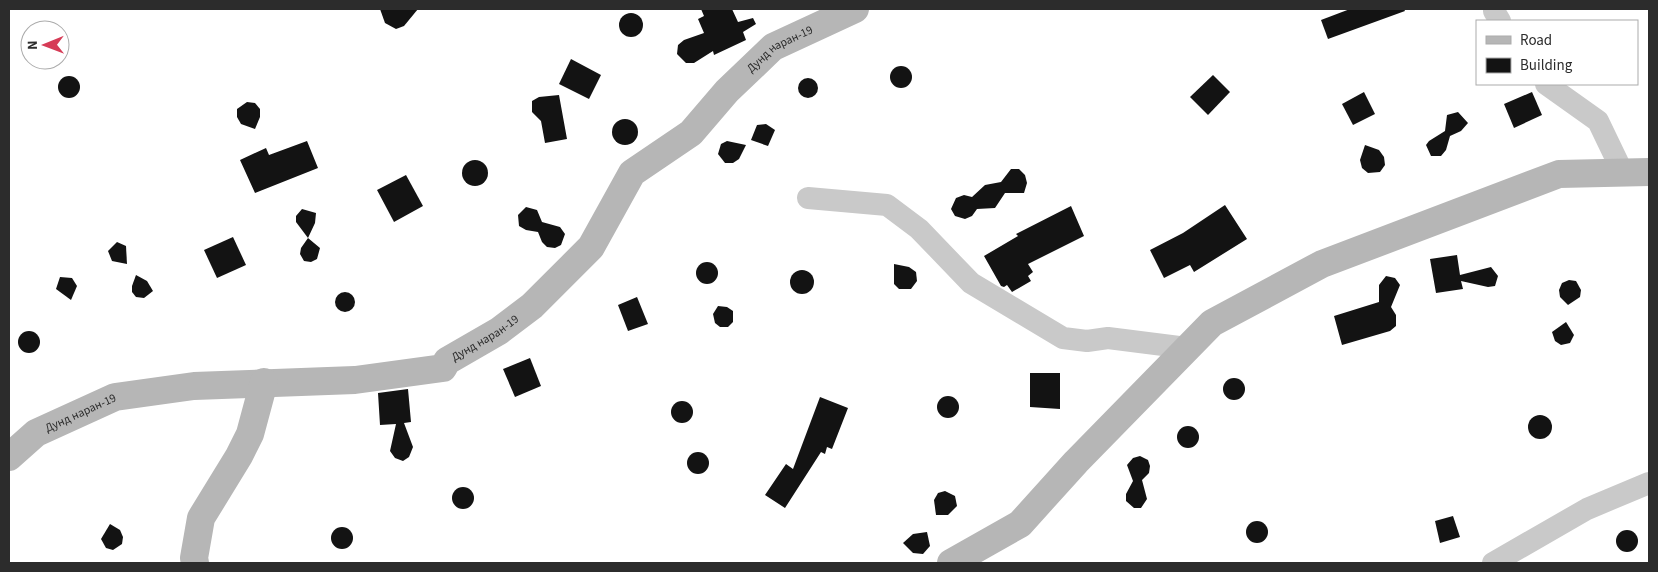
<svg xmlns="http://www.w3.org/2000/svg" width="1658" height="572" font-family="'Source Sans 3',sans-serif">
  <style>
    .building { fill: #131313 }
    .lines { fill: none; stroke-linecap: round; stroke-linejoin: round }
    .street { stroke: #c9c9c9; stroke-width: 22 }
    .secondary { stroke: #b6b6b6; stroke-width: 28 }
    .labels { text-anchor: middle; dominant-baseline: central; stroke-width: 5; stroke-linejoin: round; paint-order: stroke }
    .street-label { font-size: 12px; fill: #2c2c2c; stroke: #fff }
  </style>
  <rect width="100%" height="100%" fill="#fff"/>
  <g class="building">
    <polygon points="380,9 418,9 404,26 396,29 385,23"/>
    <polygon points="701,9 732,9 738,22 753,18 756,24 743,32 746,40 714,55 713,51 694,63 686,63 677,54 678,45 684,40 704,33 698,19 704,16"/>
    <polygon points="1350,9 1404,9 1405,11 1328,39 1321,20"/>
    <circle cx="631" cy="25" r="12"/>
    <polygon points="571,59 601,75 589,99 559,84"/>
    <circle cx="901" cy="77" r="11"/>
    <polygon points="1213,75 1230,92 1208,115 1190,97"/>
    <circle cx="69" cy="87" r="11"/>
    <circle cx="808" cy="88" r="10"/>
    <polygon points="1364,92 1375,114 1353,125 1342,104"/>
    <polygon points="1532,92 1542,115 1514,128 1504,104"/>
    <polygon points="559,95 567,139 545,143 541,121 532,112 532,101 539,97"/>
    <polygon points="247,102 255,103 260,109 260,117 255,129 241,124 237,117 237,109"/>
    <polygon points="1458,112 1468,123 1461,131 1450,136 1446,150 1441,156 1431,156 1426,145 1429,141 1445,131 1447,115"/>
    <circle cx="625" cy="132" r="13"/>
    <polygon points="766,124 775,130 768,146 751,140 757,125"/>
    <polygon points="307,141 318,168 255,193 240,160 266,148 269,155"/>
    <polygon points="727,141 746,145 739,159 733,163 725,163 718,154 721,144"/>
    <polygon points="1365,145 1379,150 1384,157 1385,165 1380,172 1368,173 1362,168 1360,160"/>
    <circle cx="475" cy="173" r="13"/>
    <polygon points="1011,169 1019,169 1025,175 1027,183 1024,193 1005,193 995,208 977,209 972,216 965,219 955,216 951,209 956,198 964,195 972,197 985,185 1001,182"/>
    <polygon points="406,175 423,206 394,222 377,190"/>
    <polygon points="1225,205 1247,239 1194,272 1190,265 1164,278 1150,250 1183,233"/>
    <polygon points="1071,206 1084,236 1028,264 1033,272 1028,276 1031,281 1012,292 1007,285 1004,287 1001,286 984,256 1018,236 1016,234"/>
    <polygon points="526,207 537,210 542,222 560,227 565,234 561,245 555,248 547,247 542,242 538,232 526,230 519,226 518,215"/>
    <polygon points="302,209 316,213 315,223 308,238 320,248 317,259 311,262 304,261 300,254 301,248 308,238 296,222 296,216"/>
    <polygon points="233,237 246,265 217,278 204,250"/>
    <polygon points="117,242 126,246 127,264 112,261 108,251"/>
    <polygon points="1457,255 1460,275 1491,267 1498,276 1495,286 1488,287 1461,281 1463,289 1436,293 1430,259"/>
    <circle cx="707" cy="273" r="11"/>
    <polygon points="894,264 909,267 916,272 917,281 911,289 899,289 894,284"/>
    <circle cx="802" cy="282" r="12"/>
    <polygon points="136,275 147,281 153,291 144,298 136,297 132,292 132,286"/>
    <polygon points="1386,276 1395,278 1400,285 1391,307 1396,315 1396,326 1390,331 1342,345 1334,316 1379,302 1379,285"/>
    <polygon points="60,277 72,278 77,286 71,300 56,289"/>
    <polygon points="1569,280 1576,281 1581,290 1580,297 1568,305 1560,297 1559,290 1562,283"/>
    <circle cx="345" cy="302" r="10"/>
    <polygon points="637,297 648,324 628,331 618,305"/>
    <polygon points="718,306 727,307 733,311 733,322 728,327 720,327 715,323 713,314"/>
    <polygon points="1566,322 1574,335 1570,343 1561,345 1555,341 1552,332"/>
    <circle cx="29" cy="342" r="11"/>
    <polygon points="530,358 541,386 515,397 503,369"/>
    <polygon points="1030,373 1060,373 1060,409 1030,407"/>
    <circle cx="1234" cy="389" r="11"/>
    <polygon points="408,389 411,422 404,423 413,447 409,457 403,461 395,458 390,451 396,424 380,425 378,393"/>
    <circle cx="948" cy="407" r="11"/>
    <polygon points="820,397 848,408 832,449 827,447 825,454 821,452 785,508 765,495 786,464 793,469"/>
    <circle cx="682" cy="412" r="11"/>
    <circle cx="1540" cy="427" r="12"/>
    <circle cx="1188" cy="437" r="11"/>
    <circle cx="698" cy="463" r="11"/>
    <polygon points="1140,456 1148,460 1150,466 1149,473 1142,480 1147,499 1141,508 1134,508 1126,501 1126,494 1133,481 1127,465 1133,458"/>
    <circle cx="463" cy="498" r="11"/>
    <polygon points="945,491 955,496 957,506 948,515 936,515 934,500 938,493"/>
    <polygon points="1453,516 1460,537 1440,543 1435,521"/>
    <circle cx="1257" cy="532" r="11"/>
    <polygon points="110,524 120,530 123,537 122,544 113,550 106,548 101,539"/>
    <circle cx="342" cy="538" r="11"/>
    <circle cx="1627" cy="541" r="11"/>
    <polygon points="927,532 930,546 923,554 913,553 903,543 913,534"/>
  </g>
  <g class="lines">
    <g class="street">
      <polyline points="1494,11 1500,21"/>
      <polyline points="1546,84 1598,121 1623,173"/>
      <polyline points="808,198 887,205 919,229 971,283 1063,338 1087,341 1108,338 1187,348"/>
      <polyline points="1493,563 1587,509 1649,483"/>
    </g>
    <g class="secondary">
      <path id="s1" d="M9,457l27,-24 79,-36 79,-11 161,-6 88,-12 4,-7 52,-30 33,-25 59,-59 41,-74 59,-40 36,-42 46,-44 82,-38"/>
      <polyline points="195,563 194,558 201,518 239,456 250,434 264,382"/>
      <polyline points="951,563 1020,524 1076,462 1212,323 1322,264 1559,174 1649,172"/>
    </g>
  </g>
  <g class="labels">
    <g class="street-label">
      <text stroke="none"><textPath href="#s1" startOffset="925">Дунд наран-19</textPath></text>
      <text stroke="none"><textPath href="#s1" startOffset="505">Дунд наран-19</textPath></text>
      <text stroke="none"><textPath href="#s1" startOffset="85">Дунд наран-19</textPath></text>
    </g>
  </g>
  <rect width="1658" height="572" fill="none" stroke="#2c2c2c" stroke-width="20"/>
  <rect x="1476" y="20" width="162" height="65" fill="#ffffff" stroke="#ababab"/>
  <rect x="1486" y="36" width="25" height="8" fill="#b6b6b6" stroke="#ababab"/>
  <text x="1520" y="45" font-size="15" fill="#2c2c2c">Road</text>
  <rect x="1486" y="58" width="25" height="15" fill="#131313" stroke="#ababab"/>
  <text x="1520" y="70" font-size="15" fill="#2c2c2c">Building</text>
  <g transform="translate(45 45) rotate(269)"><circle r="24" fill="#ffffff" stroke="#ababab"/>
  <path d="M0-4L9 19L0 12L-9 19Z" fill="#d63b56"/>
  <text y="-8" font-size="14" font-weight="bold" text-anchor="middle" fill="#2c2c2c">N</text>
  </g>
</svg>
